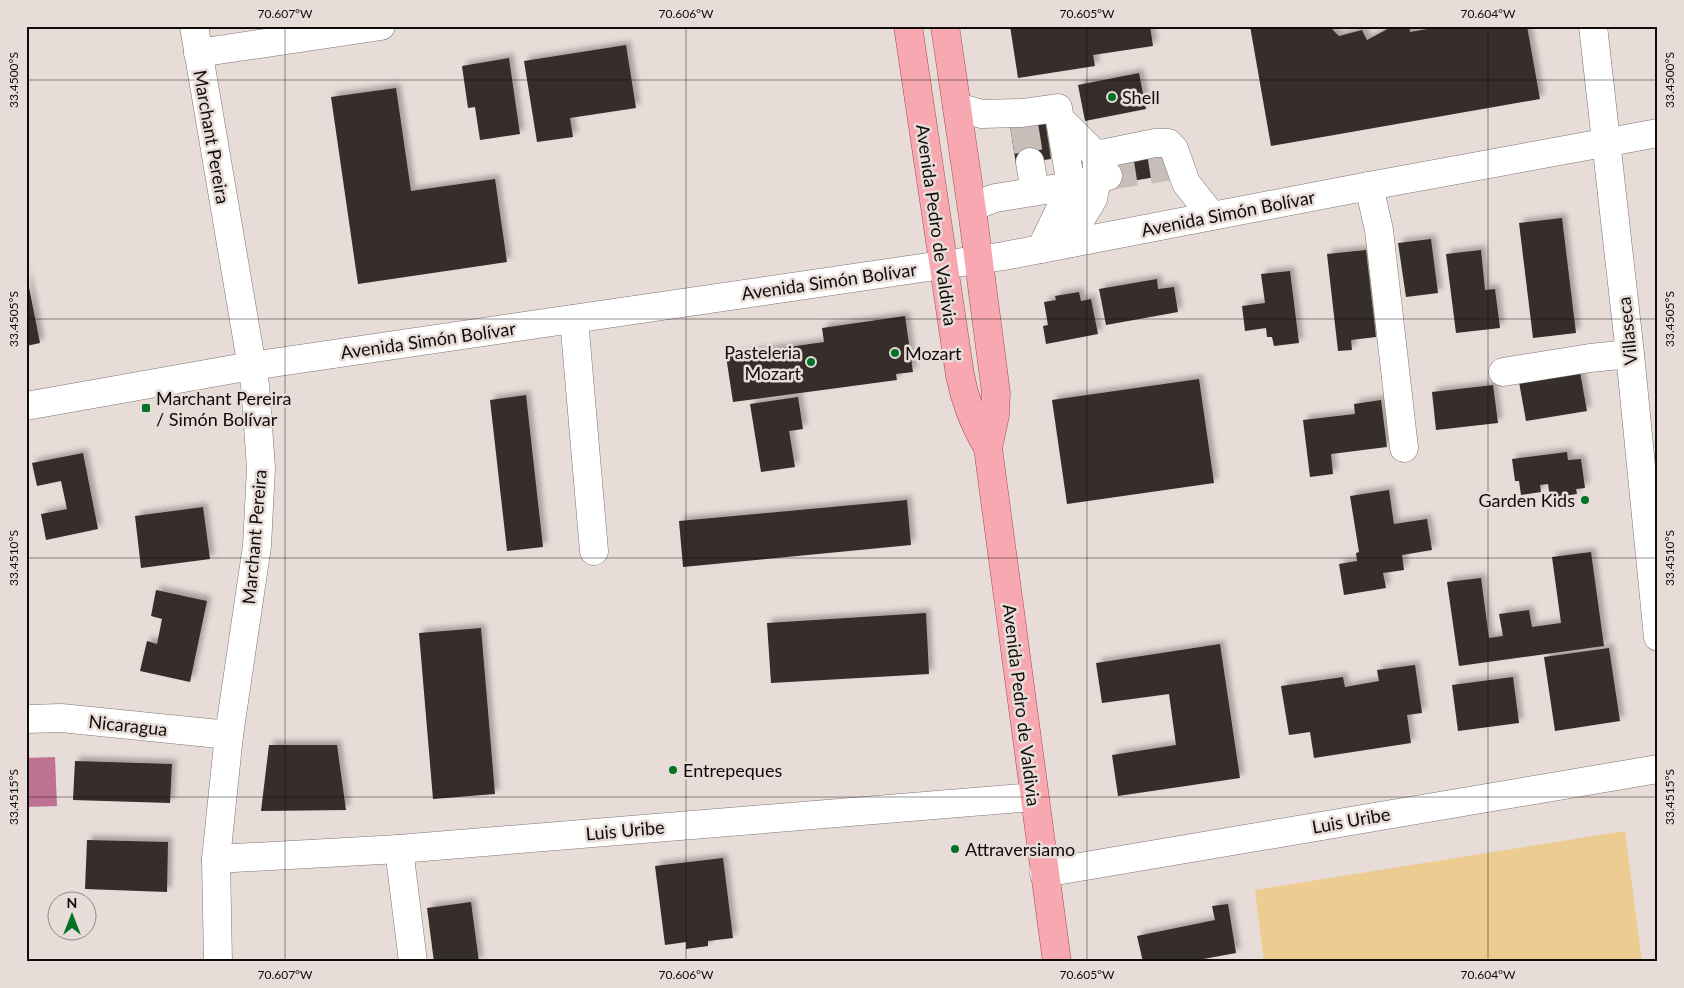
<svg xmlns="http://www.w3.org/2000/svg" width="1684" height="988" font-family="Lato,sans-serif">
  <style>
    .green { fill: #edcc92 }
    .water { fill: #bf7393 }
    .building { fill: #352e29; filter: url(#shadow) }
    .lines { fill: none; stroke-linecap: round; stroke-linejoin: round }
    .minor-tunnel { stroke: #c7bdb9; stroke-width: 28; stroke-dasharray: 28 14; stroke-linecap: butt }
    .minor-casing { stroke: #7f7471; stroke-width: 29 }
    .major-casing { stroke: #a24c53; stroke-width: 29 }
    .minor { stroke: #fff; stroke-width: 28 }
    .major { stroke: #f7a8b0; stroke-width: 28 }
    .ticks { fill: none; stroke: #0f0c0a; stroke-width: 1; stroke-opacity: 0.45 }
    .poi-dot { fill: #007326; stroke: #e8dcd8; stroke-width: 2 }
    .labels { text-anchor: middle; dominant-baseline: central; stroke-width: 5; stroke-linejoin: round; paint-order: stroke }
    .poi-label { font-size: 18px; fill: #0f0c0a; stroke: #e8dcd8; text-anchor: start }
    .street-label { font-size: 18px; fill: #0f0c0a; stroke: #e8dcd8 }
    .neatline { fill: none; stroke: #0f0c0a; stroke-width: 2 }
    .ticks-label { font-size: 12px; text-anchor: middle; fill: #0f0c0a }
  </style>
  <defs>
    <filter id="shadow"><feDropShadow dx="4.5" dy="-4.5" stdDeviation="2.5" flood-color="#0004"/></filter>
  </defs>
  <rect width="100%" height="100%" fill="#e8dcd8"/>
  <polygon class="green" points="1625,831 1642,962 1264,962 1255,890"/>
  <polygon class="water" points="55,757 57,806 26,807 26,758"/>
  <g class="building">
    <polygon points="1010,26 1150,26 1153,46 1093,55 1095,66 1018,78"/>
    <polygon points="1250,26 1294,26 1295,29 1309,26 1329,26 1339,36 1362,30 1367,40 1393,26 1409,26 1410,32 1444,26 1527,26 1540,99 1271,146"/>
    <polygon points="626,45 636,108 570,118 573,137 537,142 524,61"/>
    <polygon points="509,58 520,134 480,140 475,107 468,108 462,66"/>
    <polygon points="1139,73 1146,109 1085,121 1078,85"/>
    <polygon points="396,88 411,191 495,179 507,262 358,284 331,97"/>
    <polygon points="1045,121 1051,159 1016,164 1010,126"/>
    <polygon points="1162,146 1167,175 1109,185 1104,156"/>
    <polygon points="1562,218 1576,333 1533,338 1519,223"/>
    <polygon points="1431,239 1438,293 1406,297 1398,243"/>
    <polygon points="1366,250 1376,337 1351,340 1352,350 1338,351 1327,254"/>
    <polygon points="1481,250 1485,290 1495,289 1500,328 1456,333 1446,254"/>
    <polygon points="1290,271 1299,343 1274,346 1272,337 1267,337 1266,328 1245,331 1242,306 1265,303 1261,274"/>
    <polygon points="26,272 40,343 26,346"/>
    <polygon points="1157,279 1158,289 1174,287 1178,312 1106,325 1099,289"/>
    <polygon points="1079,292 1081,301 1091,299 1098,334 1046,344 1043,326 1048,325 1044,302 1056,300 1055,296"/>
    <polygon points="905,316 913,372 896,374 897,380 733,402 726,356 824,342 822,328"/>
    <polygon points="1580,372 1587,411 1526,421 1519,382"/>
    <polygon points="1199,379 1214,483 1067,504 1052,400"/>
    <polygon points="1493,385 1498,423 1436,430 1432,392"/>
    <polygon points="526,395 543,547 507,551 490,400"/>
    <polygon points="798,397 803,429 789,431 795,467 761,472 750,404"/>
    <polygon points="1381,400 1387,447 1331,454 1333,474 1310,477 1303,420 1355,414 1354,404"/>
    <polygon points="1567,452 1568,460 1581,459 1585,488 1576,489 1577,494 1550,498 1548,484 1540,485 1541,492 1521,495 1519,481 1515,481 1512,459"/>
    <polygon points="83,453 98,529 46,540 41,514 67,509 61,481 37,486 32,463"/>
    <polygon points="1389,490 1394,524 1427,519 1432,550 1402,555 1404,570 1383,573 1386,588 1344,595 1339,564 1357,561 1356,553 1359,552 1350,496"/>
    <polygon points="907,500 911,545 683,567 679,521"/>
    <polygon points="203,507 210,559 141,568 135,516"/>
    <polygon points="1591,552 1604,646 1459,666 1447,582 1481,578 1489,638 1503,636 1499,614 1529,610 1532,627 1561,623 1552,557"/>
    <polygon points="156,590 207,601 190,682 140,671 147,641 157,644 162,619 151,616"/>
    <polygon points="926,613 929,674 771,683 767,623"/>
    <polygon points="481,628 495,794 433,799 419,633"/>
    <polygon points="1220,644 1240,778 1118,796 1112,755 1176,745 1169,694 1102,703 1096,663"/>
    <polygon points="1609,648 1620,721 1555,731 1544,657"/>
    <polygon points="1415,665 1422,713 1407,715 1411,743 1314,758 1310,732 1289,735 1281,686 1343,677 1345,687 1379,681 1377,670"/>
    <polygon points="1513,677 1519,723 1458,731 1452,685"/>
    <polygon points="269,745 337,745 346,810 261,811"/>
    <polygon points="75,761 172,764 170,803 73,800"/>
    <polygon points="87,840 168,842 167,892 85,889"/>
    <polygon points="723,858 733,938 708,941 708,946 686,949 686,942 665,945 655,866"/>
    <polygon points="471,902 479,962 434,962 427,908"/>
    <polygon points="1228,904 1236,953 1198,960 1198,962 1143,962 1137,936 1215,920 1212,906"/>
  </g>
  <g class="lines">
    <g class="minor-tunnel">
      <polyline points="1024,124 1030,162"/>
      <polyline points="1108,176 1179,165"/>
    </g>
    <defs>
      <g id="minor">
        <polyline points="194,26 255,385 261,468 257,546 229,735 216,859 218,962"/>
        <polyline points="1593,26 1630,354 1658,637"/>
        <polyline points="198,53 381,26"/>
        <polyline points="957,107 982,114 1022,113 1058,108 1071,186 1041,249"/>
        <polyline points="1060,119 1096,155 1155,143 1168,143 1174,149 1186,183 1212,216"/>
        <polyline points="1030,162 1035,191"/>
        <polyline points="1369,186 1379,230 1404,448"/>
        <polyline points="972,207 995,198 1071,186 1108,176"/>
        <polyline points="1071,243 1082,217 1093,199 1097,179 1097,163"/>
        <polyline points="574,319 594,551"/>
        <polyline points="1503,372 1590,358 1630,354"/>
        <polyline points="26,406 251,366 1004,256 1369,186 1658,133"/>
        <polyline points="26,719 61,718 229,735"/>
        <polyline points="399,849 413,962"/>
        <polyline points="216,859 399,849 1034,797"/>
        <polyline points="1044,873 1658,769"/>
      </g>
      <g id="major">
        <path d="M908,26l52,349c5,27 14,49 28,73l69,514"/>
        <polyline points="945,26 973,217 996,393 995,415 988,448"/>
      </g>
    </defs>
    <use href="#minor" class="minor-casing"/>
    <use href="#major" class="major-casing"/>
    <use href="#minor" class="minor"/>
    <use href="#major" class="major"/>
  </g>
  <path class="ticks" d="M285,26v936M686,26v936M1087,26v936M1488,26v936M26,80h1632M26,319h1632M26,558h1632M26,797h1632"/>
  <g class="poi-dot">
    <circle cx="1112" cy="97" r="5"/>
    <circle cx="895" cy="353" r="5"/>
    <circle cx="811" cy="362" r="5"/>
    <rect x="141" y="403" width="10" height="10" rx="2.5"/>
    <circle cx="1585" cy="500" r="5"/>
    <circle cx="673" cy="770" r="5"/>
    <circle cx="955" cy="849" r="5"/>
  </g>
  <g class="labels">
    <g class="poi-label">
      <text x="1122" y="97">Shell</text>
      <text x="801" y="352" text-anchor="end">Pasteleria<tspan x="801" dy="21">Mozart</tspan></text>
      <text x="905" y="353">Mozart</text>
      <text x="156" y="398">Marchant Pereira<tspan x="156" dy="21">/ Simón Bolívar</tspan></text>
      <text x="1575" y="500" text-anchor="end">Garden Kids</text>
      <text x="683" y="770">Entrepeques</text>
      <text x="965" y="849">Attraversiamo</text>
    </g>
    <g class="street-label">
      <text transform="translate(212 137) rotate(80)">Marchant Pereira</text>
      <text transform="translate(1228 213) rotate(-11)">Avenida Simón Bolívar</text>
      <text transform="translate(937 225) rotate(82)">Avenida Pedro de Valdivia</text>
      <text transform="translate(829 281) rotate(-8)">Avenida Simón Bolívar</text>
      <text transform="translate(1627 331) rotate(-96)">Villaseca</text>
      <text transform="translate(428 340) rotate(-8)">Avenida Simón Bolívar</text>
      <text transform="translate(254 537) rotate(-85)">Marchant Pereira</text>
      <text transform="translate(1022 705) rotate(83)">Avenida Pedro de Valdivia</text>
      <text transform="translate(128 725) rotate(6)">Nicaragua</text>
      <text transform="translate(1351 820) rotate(-10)">Luis Uribe</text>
      <text transform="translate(625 830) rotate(-5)">Luis Uribe</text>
    </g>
  </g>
  <rect width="1684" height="988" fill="none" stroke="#e8dcd8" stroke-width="55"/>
  <g transform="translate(72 916)"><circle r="24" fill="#e8dcd8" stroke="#918986"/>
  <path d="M0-4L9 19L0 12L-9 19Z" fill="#007326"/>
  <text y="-8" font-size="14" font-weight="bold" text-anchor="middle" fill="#0f0c0a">N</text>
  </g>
  <rect x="28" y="28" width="1628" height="932" class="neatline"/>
  <g class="ticks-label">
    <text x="285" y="18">70.607°W</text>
    <text x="686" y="18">70.606°W</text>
    <text x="1087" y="18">70.605°W</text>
    <text x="1488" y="18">70.604°W</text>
    <text transform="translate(14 80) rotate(-90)" y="4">33.4500°S</text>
    <text transform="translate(1670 80) rotate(-90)" y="4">33.4500°S</text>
    <text transform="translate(14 319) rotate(-90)" y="4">33.4505°S</text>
    <text transform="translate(1670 319) rotate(-90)" y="4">33.4505°S</text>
    <text transform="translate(14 558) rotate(-90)" y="4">33.4510°S</text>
    <text transform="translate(1670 558) rotate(-90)" y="4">33.4510°S</text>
    <text transform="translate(14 797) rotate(-90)" y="4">33.4515°S</text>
    <text transform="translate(1670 797) rotate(-90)" y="4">33.4515°S</text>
    <text x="285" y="979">70.607°W</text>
    <text x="686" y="979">70.606°W</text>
    <text x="1087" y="979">70.605°W</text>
    <text x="1488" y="979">70.604°W</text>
  </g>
</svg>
